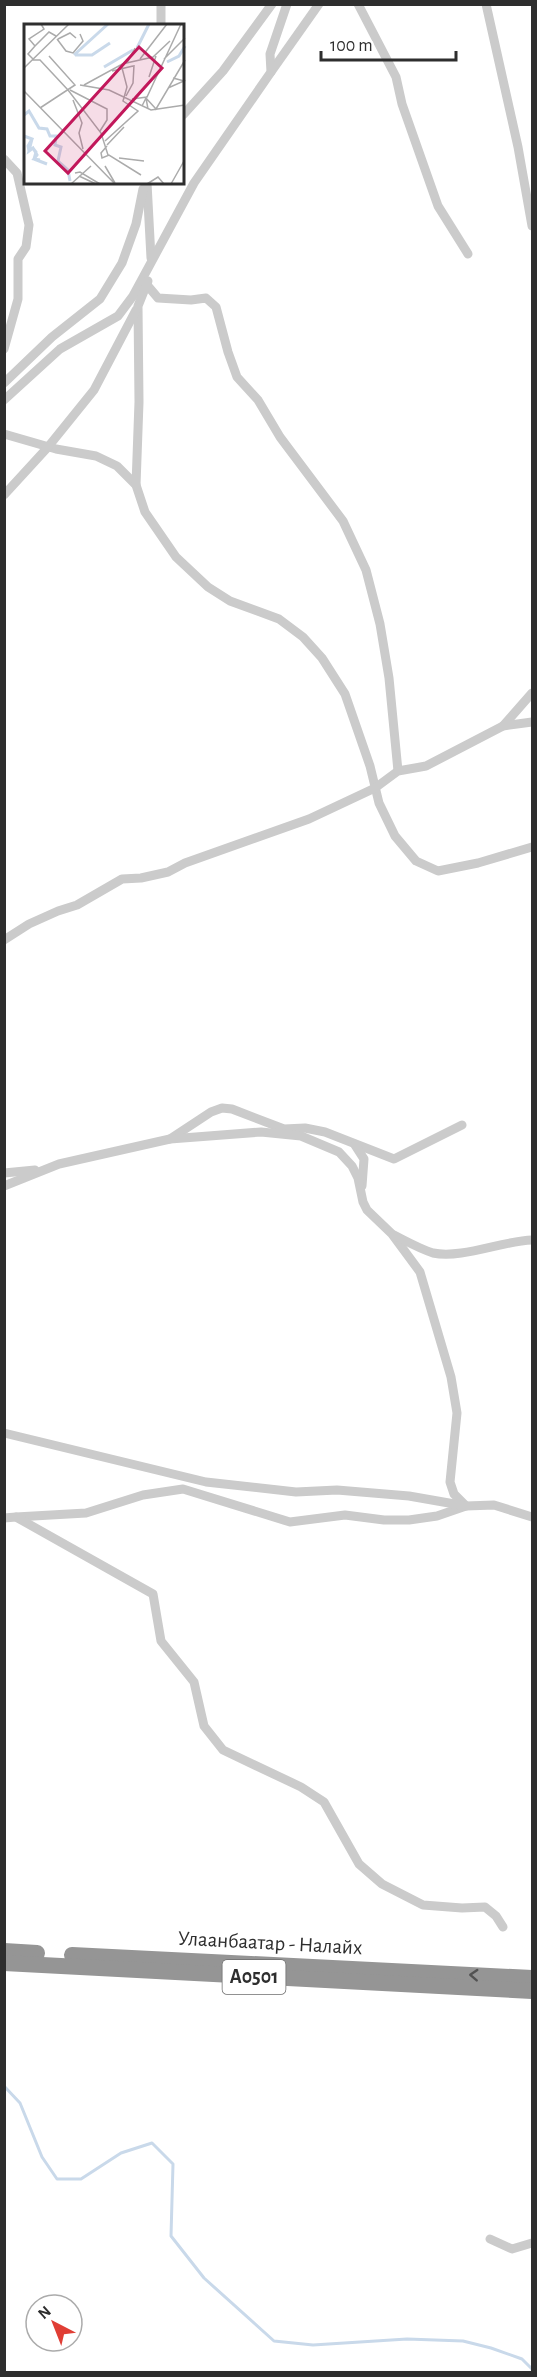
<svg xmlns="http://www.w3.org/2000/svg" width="537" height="2377" font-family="'Alegreya Sans',sans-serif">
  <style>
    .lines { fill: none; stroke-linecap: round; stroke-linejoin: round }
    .stream { stroke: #c9d9ea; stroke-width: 3 }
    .street { stroke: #cbcbcb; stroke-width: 9 }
    .highway { stroke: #959595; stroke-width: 16 }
    .oneway { stroke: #525252 }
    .labels { text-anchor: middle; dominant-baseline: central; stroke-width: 6; stroke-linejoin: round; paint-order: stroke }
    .shield { fill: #fff; stroke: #6d6d6d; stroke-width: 1.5 }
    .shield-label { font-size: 20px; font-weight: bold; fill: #2e2e2e }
    .street-label { font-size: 21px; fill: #2e2e2e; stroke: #fff }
    .inset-river { fill: none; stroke: #c9d9ea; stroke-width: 3 }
    .inset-road { fill: none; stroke: #ababab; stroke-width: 1.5 }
    .view { fill: #c2185b; fill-opacity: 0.15; stroke: #c2185b; stroke-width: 3 }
    .inset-edge { fill: none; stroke: #2e2e2e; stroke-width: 3 }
  </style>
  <rect width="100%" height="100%" fill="#fff"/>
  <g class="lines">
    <polyline class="stream" points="4,2086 20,2103 42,2157 57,2179 81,2179 121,2153 152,2143 173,2164 171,2236 204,2278 274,2341 313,2345 407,2339 463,2341 491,2348 522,2359 532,2369"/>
    <g class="street">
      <polyline points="358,4 396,77 402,104 438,206 468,254"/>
      <polyline points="486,4 518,147 532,226"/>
      <polyline points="161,26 161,4"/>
      <polyline points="271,72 319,4"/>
      <polyline points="183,115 223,71 272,4"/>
      <polyline points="4,159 17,173 29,225 26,247 18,259 18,299 4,349"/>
      <polyline points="147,183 151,258"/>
      <polyline points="147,285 158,298 191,300 206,298 216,307 228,352 237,377 258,400 280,437 343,521 366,570 380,624 389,678 398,771"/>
      <polyline points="4,383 52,337 100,299 122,263 136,224 143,189"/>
      <polyline points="4,400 60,349 118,316 133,296 194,183 271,72 270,54 287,4"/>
      <polyline points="4,434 56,449 96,456 117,466 136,485 145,512 176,557 208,587 230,601 279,619 303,637 322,658 345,694 370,766 379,803 395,836 416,861 438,871 478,863 532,847"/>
      <polyline points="136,485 139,402 138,306 148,281"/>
      <polyline points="4,495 48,447 94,390 136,310"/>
      <polyline points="503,726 532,693"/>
      <polyline points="4,940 29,924 58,911 77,905 122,879 141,878 168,872 185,863 309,819 375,788 398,771 426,766 503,726 532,722"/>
      <polyline points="170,1139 211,1112 222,1108 232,1109 284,1129 305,1128 325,1132 394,1159 462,1125"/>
      <polyline points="355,1145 364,1159 362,1186"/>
      <polyline points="4,1173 35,1170"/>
      <polyline points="4,1186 59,1164 170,1139 261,1132 301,1136 339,1152 352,1166 358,1178 363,1202 367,1210 392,1234 420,1272 451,1377 457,1413 450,1482 454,1494 466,1506 437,1516 409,1520 384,1520 345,1515 290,1522 183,1489 143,1495 86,1513 16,1517"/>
      <path d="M394,1235c12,6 26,14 39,18 29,6 69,-12 99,-13"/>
      <polyline points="4,1433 206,1482 296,1492 337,1490 409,1496 466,1506 494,1505 532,1517"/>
      <polyline points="4,1518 16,1517 153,1594 161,1641 194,1682 204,1726 223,1750 301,1787 324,1802 359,1864 382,1884 423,1905 462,1908 485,1907 496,1916 503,1927"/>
      <polyline points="490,2239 512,2249 532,2243"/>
    </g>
    <g class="highway">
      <polyline points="4,1951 37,1953"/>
      <polyline points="72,1955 532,1978"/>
      <polyline points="4,1963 532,1991"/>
    </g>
  </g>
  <defs><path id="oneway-chevron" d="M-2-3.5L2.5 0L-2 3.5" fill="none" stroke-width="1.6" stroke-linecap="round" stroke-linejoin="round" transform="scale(1.5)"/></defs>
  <use class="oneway" href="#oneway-chevron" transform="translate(474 1975) rotate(-177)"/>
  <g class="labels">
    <rect class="shield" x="222.5" y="1960" width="63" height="34" rx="4.5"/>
    <g class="shield-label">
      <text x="254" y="1977">A0501</text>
    </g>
    <g class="street-label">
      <text transform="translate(270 1943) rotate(3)">Улаанбаатар - Налайх</text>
    </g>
  </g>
  <g transform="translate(24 24)">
    <rect width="160" height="160" fill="#fff"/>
    <path class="inset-river" d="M113,24l12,-24M50,31l34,-31M51,31h17l18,-12M143,38l12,-6 6,-10M80,43l29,-17M0,91l5,-4 10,17 8,1 3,7h6l-1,9 6,2 -3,14 10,9 2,11M0,112l8,3 -4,7 1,5 4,-3 3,4 -2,7 13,5M0,112l8,3 -3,12 4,-3 4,7 -3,4 6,1"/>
    <path class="inset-road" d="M33,15l9,12 7,2 10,-12 -3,-7M34,15l12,-6 6,5M11,22l-6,-7 15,-10 -3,-5M9,35l-5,-5 7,-8 14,-14 7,4M116,35l27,-35M140,35l21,-21M8,36h8l28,30 33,43 7,22M98,40l31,-7 17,-16M0,44l45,-44M88,47l21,-5M125,53l7,-21M56,61l29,5 42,20 34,-5M60,61l44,-24 7,-13M144,64l16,-7 -11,-3M46,66l37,19v11l-7,11M0,67l91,93M102,72l7,-13 1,-18M121,73l11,12 29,-49M108,75l15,-2 34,-73M49,76l9,23 -3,10 4,16M118,82l4,-8 2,11M16,84l35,-23 -26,-29M81,117l33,-30 -15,-10 4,-14 -6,-23M83,121l17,-18M83,122l-6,7 1,5 7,-3 32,20M95,134l25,3M81,142l10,17M51,149l5,-1 20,12M55,152l17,8M47,160l20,-18M123,160l11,-7 6,7M147,160l13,-23"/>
    <path class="view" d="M115,23l23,21 -94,105 -23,-22z"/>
    <rect width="160" height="160" class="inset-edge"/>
  </g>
  <rect width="537" height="2377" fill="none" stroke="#2e2e2e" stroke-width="12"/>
  <g transform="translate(54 2323) rotate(318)"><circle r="28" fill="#ffffff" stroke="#ababab" stroke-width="1.5"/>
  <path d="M0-4.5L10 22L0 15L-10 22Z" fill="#e03e35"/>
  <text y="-9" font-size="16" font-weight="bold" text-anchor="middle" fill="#2e2e2e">N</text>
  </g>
  <path d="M321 51v9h135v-9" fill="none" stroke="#2e2e2e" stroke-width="3"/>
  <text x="330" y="51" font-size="18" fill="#2e2e2e" stroke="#ffffff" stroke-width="4.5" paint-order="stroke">100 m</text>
</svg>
